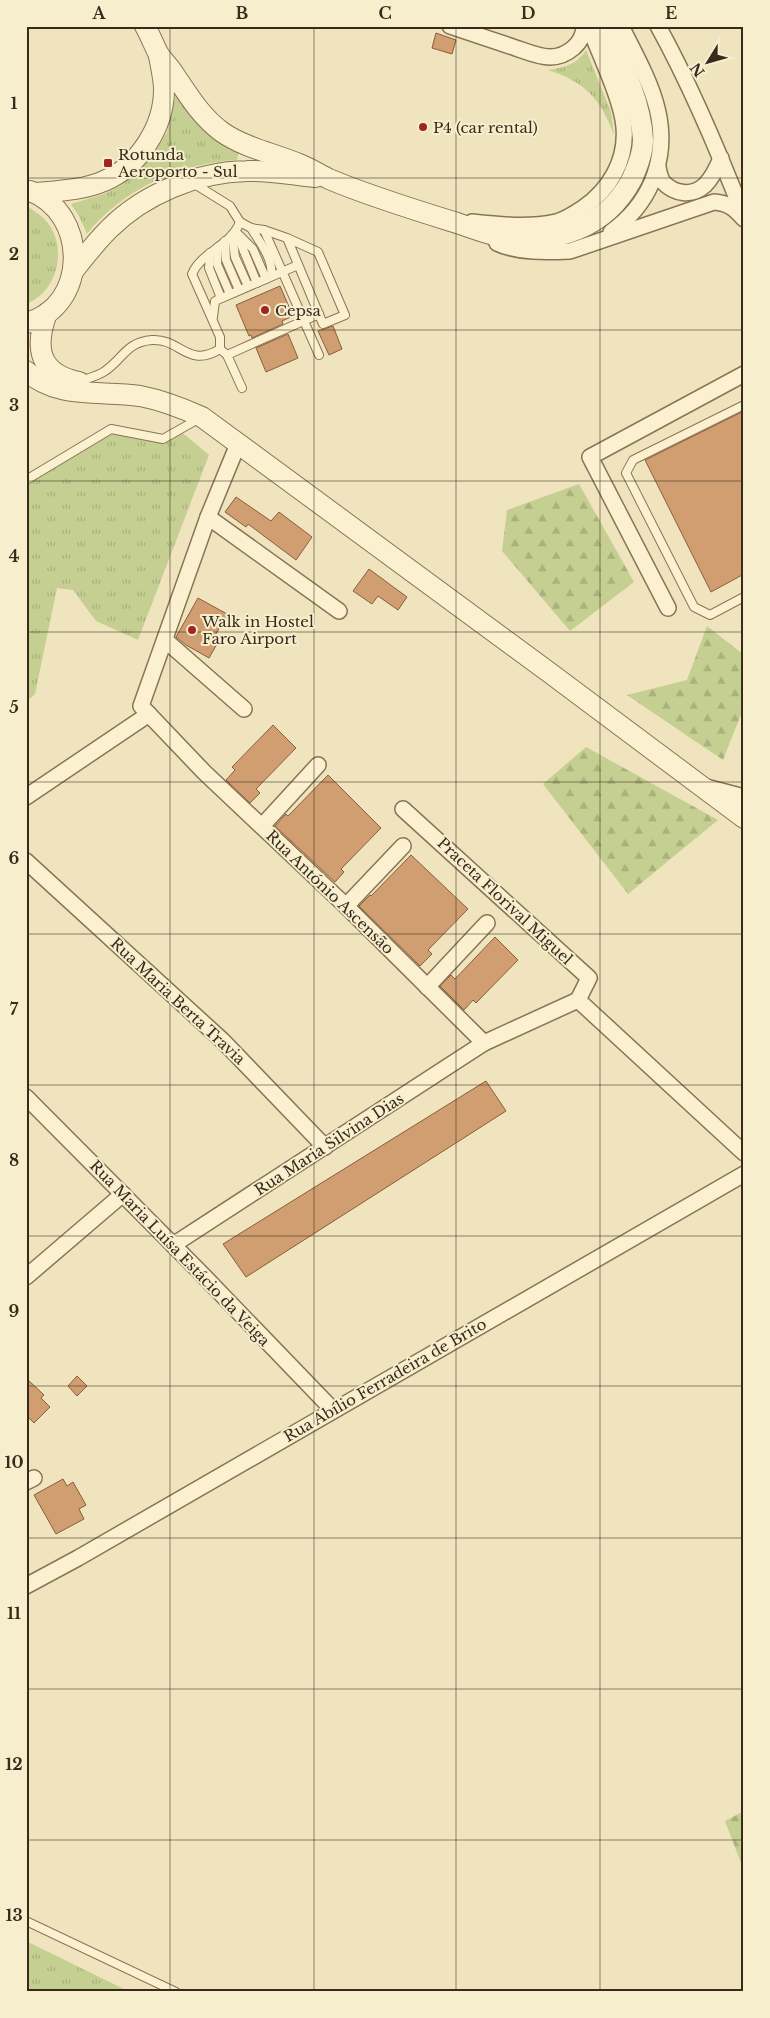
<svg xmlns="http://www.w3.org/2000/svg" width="770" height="2018" font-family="'Libre Baskerville',serif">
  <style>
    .grass { fill: url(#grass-tufts) }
    .forest { fill: url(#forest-firs) }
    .building { fill: #d19e71; stroke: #8a5e3a }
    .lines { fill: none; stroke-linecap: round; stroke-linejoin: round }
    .service-casing { stroke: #8a7455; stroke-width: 10 }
    .minor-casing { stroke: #8a7455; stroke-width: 18 }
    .tertiary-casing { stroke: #8a7455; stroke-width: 22 }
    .service { stroke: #fbf1d1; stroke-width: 8 }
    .minor { stroke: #fbf1d1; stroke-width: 15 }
    .tertiary { stroke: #fbf1d1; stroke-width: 20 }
    .grid { fill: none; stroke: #382b1b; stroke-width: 1; stroke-opacity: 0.55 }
    .poi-dot { fill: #9c2722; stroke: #f7eece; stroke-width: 2 }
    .labels { text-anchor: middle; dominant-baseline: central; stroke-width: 4; stroke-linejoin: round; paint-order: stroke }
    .poi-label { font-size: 15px; fill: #382b1b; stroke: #f7eece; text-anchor: start }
    .street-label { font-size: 15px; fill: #382b1b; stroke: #f7eece }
    .neatline { fill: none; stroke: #382b1b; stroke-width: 2 }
    .grid-label { font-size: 16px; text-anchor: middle; font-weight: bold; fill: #382b1b }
  </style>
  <defs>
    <pattern id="grass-tufts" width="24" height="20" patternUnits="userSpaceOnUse" patternTransform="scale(1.25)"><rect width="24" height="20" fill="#c4cf91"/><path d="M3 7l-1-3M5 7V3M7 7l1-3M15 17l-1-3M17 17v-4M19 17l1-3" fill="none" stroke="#a9b27c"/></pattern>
    <pattern id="forest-firs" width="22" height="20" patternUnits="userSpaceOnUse" patternTransform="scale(1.25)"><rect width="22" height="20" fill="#c4cf91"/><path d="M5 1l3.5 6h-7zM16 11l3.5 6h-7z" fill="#a9b27c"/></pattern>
  </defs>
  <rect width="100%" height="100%" fill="#f0e4be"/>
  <g class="grass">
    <path d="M586,50l25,62 3,23c-13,-36 -29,-53 -66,-65 15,-2 30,-6 38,-20z"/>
    <path d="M176,95l63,55 -2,10c-55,3 -115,29 -150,74l-7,-16 -9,-14 33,-10 18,-9 30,-28 15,-25z"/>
    <path d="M26,206c9,5 18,11 24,20 17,26 6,67 -24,78z"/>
    <polygon points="111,429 163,438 179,430 209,455 138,640 96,621 73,590 57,588 35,694 26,702 26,480"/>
    <polygon points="26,1941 130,1992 26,1992"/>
  </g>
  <g class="forest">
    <polygon points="579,484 634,582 570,631 502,551 507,510"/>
    <polygon points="707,626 744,655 744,707 723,760 627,695 687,680"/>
    <polygon points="586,747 718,820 628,894 543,784"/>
    <polygon points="744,1811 744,1871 725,1821"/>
  </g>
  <g class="building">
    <polygon points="436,33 456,40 452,54 432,48"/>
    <polygon points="280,286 293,316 282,321 283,324 252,338 251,335 249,336 236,305"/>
    <polygon points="333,326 342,349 329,355 318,331"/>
    <polygon points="288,334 298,358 266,372 256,348"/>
    <polygon points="744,411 744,574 711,592 645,460"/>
    <polygon points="236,497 271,521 279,512 312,537 296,560 248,524 246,527 225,512"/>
    <polygon points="369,569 407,597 398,610 378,596 372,604 353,591"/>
    <polygon points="198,598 227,614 212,641 217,644 209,658 186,645 176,637"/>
    <polygon points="273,725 296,748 256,789 260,793 250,803 226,780 235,770 232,767"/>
    <polygon points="328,775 381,828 341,869 344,872 335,882 275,826 286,814 288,816"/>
    <polygon points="411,855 468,909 428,950 432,954 420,966 359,906 370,895 371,896"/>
    <polygon points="495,937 518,960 476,1003 473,1000 464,1010 440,986 451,975 455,979"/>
    <polygon points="486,1081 506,1111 246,1277 223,1244"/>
    <polygon points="77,1376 87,1386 77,1396 68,1386"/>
    <polygon points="26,1378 44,1395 41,1398 50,1407 34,1423 26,1415"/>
    <polygon points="63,1479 67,1486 73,1482 86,1505 79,1509 84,1519 56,1534 34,1495"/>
  </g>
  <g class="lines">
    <defs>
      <g id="service">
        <path d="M193,183l37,23 10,16c-9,24 -38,29 -48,52l28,63v12l7,6 15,33"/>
        <polyline points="240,222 251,228 264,230 319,355"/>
        <path d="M251,228c8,13 23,32 20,48"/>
        <polyline points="264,230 287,238 323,324 345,315 318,252 287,238"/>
        <polyline points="236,232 253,249 266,279"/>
        <polyline points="232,235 235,257 248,286"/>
        <polyline points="238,237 257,283"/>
        <polyline points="225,241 226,260 239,290"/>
        <polyline points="218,247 217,264 230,294"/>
        <polyline points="210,253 209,268 221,298"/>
        <polyline points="213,317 215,301 298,265"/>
        <polyline points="227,355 319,314"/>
        <path d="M80,381c9,-3 18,-5 25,-10 18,-12 21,-29 47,-31 28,-2 36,29 68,9"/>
        <polyline points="744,405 633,460 626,473 694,607 710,615 744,597"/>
        <polyline points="26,480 111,429 163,439 200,418"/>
        <polyline points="26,1921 176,1992"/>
      </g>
      <g id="minor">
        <path d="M450,26c21,7 42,14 63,21 12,4 25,10 37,10 17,0 34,-14 34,-31"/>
        <path d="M658,26c33,60 60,124 85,188"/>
        <path d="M658,167c1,5 2,11 5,15 11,12 29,15 42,3 8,-8 12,-17 16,-27"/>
        <path d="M472,222c28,3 56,6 84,0 9,-2 18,-8 27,-14 26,-18 44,-47 41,-81 -2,-27 -25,-74 -35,-101"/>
        <path d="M611,232c18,-13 32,-29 41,-50 24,-58 -5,-104 -31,-156"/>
        <path d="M497,243c21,10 50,9 73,8l144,-49c15,1 21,7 30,17"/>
        <polyline points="238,444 208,517 141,706 204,772 346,906 484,1043 578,1000 744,1153"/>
        <polyline points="208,517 339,611"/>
        <polyline points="668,608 590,457 744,374"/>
        <polyline points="165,640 244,709"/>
        <polyline points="706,787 744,797"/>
        <polyline points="26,797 149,714"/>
        <polyline points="403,809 589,978 578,1000"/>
        <polyline points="262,826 318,765"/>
        <polyline points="26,861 223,1041 325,1147"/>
        <polyline points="346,906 403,846"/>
        <polyline points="427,987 487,923"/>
        <polyline points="26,1097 199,1271 333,1410"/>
        <polyline points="173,1245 484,1043"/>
        <polyline points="26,1277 123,1194"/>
        <polyline points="26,1482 34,1478"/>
        <polyline points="26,1586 78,1558 744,1174"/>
      </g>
      <g id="tertiary">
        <path d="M145,26c5,9 9,19 13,27 4,7 10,12 14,18 15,22 28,45 50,61 23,16 51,21 77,32 10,4 20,10 30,15 40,17 86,31 128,44 15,5 31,12 47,14 52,8 102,-9 128,-58 5,-11 11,-27 11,-39 -2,-40 -22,-78 -39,-114"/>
        <path d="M36,193c22,-2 48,-3 68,-12 34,-14 60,-54 60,-91 0,-11 -3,-23 -5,-34"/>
        <path d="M74,270c11,-14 22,-28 35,-41 35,-35 88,-57 138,-58 22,-1 46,4 68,6"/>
        <path d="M47,313c-13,35 -8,61 32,69"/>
        <path d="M26,323c63,-16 63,-110 4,-132"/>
        <path d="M26,371c33,29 74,19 114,25 21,4 42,12 62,21l348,256 194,145"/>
      </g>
    </defs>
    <use href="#service" class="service-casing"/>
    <use href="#minor" class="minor-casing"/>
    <use href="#tertiary" class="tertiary-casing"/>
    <use href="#service" class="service"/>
    <use href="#minor" class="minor"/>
    <use href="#tertiary" class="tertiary"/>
  </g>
  <path class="grid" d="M170,26v1966M314,26v1966M456,26v1966M600,26v1966M26,178h718M26,330h718M26,481h718M26,632h718M26,782h718M26,934h718M26,1085h718M26,1236h718M26,1386h718M26,1538h718M26,1689h718M26,1840h718"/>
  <g class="poi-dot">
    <circle cx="423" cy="127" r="5"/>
    <rect x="103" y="158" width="10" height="10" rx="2.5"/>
    <circle cx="265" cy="310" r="5"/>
    <circle cx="192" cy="630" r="5"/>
  </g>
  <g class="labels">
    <g class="poi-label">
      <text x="433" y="127">P4 (car rental)</text>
      <text x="118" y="154">Rotunda<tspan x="118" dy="17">Aeroporto - Sul</tspan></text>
      <text x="275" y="310">Cepsa</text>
      <text x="202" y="621">Walk in Hostel<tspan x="202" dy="17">Faro Airport</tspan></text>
    </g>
    <g class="street-label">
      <text transform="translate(330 892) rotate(44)">Rua António Ascensão</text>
      <text transform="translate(505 901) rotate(43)">Praceta Florival Miguel</text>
      <text transform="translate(178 1001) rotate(43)">Rua Maria Berta Travia</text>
      <text transform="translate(329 1144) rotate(-33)">Rua Maria Silvina Dias</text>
      <text transform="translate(180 1253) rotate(46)">Rua Maria Luísa Estácio da Veiga</text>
      <text transform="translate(385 1380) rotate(-30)">Rua Abílio Ferradeira de Brito</text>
    </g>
  </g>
  <rect width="770" height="2018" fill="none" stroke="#f7eece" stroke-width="55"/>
  <g transform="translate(708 62) rotate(233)" stroke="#f7eece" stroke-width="4" paint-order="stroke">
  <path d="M0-4L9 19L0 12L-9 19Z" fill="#382b1b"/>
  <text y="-8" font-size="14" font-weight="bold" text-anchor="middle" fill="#382b1b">N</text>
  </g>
  <rect x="28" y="28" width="714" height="1962" class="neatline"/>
  <g class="grid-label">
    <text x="99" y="19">A</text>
    <text x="242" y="19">B</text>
    <text x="385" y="19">C</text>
    <text x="528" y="19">D</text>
    <text x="671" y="19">E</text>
    <text x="14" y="109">1</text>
    <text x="14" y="260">2</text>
    <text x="14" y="411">3</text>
    <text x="14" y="562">4</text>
    <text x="14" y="713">5</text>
    <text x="14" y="864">6</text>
    <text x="14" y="1015">7</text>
    <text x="14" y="1166">8</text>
    <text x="14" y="1317">9</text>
    <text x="14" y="1468">10</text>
    <text x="14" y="1619">11</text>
    <text x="14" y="1770">12</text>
    <text x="14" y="1921">13</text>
  </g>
</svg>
